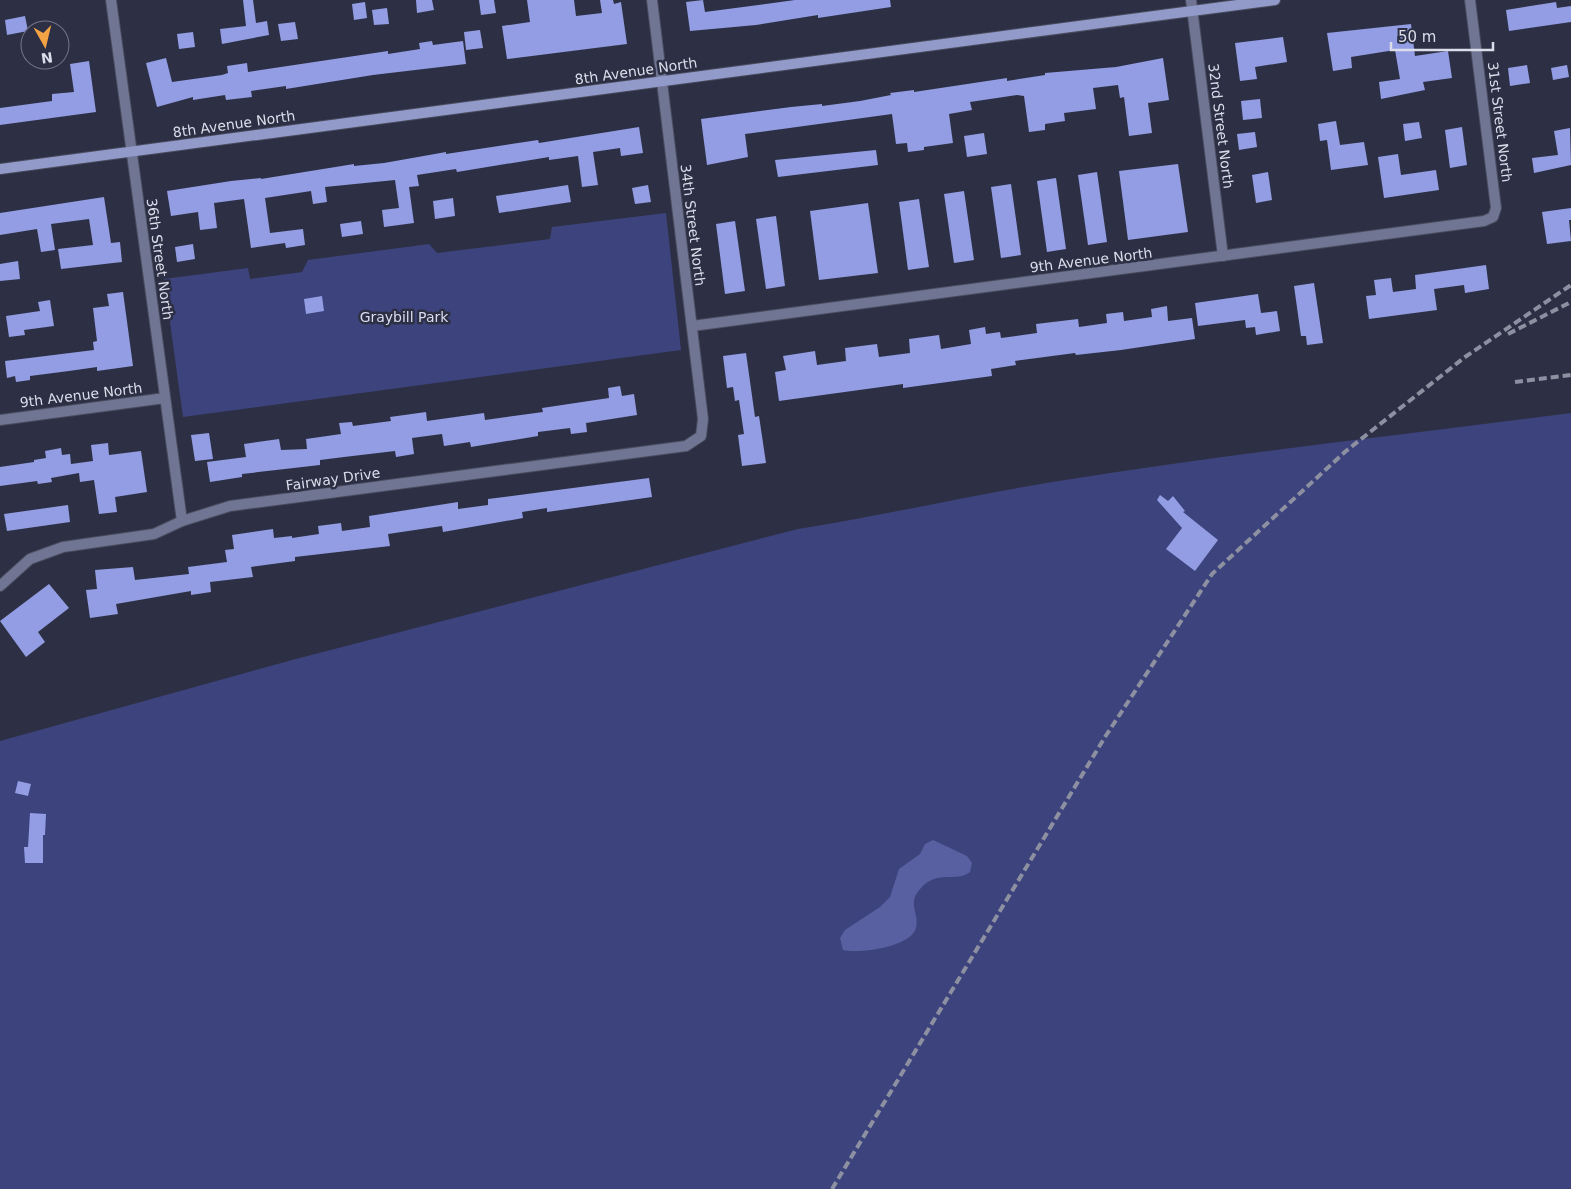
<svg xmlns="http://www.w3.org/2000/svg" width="1571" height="1189" font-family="'DejaVu Sans',sans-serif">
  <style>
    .green { fill: #3d437c }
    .water { fill: #5860a1 }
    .building { fill: #929de3 }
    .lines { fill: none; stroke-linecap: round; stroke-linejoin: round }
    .street-casing { stroke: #494c5f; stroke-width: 12 }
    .secondary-casing { stroke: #494c5f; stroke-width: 12 }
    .street { stroke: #707593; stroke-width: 10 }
    .secondary { stroke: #929ac9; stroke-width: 10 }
    .rail { stroke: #8d90a1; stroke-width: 4; stroke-dasharray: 8 4; stroke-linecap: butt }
    .labels { text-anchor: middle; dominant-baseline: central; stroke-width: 5; stroke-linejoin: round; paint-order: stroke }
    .street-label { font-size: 14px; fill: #dbddeb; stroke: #2d3044 }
    .park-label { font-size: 14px; fill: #d9ddf0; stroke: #2d3044 }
  </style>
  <rect width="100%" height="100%" fill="#2d3044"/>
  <g class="green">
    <polygon points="666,213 681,350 183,417 164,279 248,268 250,279 302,272 308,260 429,244 437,253 550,239 552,227"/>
    <path d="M1571,413v776h-1571v-448l292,-81 506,-131c89,-14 177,-35 267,-49 168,-27 337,-45 506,-67z"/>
  </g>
  <path class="water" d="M933,840l34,16 5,7 -2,9c-14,11 -32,-3 -49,16 -15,15 -1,26 -5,40 -5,19 -57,26 -73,22l-3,-12 5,-8 35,-23 10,-10 9,-28 21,-15 5,-10z"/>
  <g class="building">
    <polygon points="243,0 253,0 256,23 267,21 269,35 222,44 220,29 246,26"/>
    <polygon points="416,0 432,0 434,10 417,13"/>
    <polygon points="479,0 494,0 496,13 481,15"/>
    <polygon points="527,0 574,0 576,16 602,13 600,0 613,0 614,4 621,2 627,44 507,59 502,26 530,22"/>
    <polygon points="703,0 705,12 795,0 890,0 891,7 818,18 818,15 756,25 690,31 686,2"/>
    <polygon points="365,2 367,18 354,20 352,4"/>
    <polygon points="1556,2 1557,8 1571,6 1571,22 1509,31 1506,10"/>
    <polygon points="387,8 389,24 374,25 372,10"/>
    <polygon points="25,16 28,31 7,35 5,20"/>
    <polygon points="295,22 298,39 281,41 278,24"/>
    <polygon points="1411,24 1415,56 1448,51 1452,78 1423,82 1425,90 1381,99 1379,82 1400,79 1395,50 1351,57 1352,68 1333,71 1327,33"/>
    <polygon points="480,30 483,48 466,50 464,32"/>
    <polygon points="193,32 195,47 179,49 177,34"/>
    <polygon points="1283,37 1287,62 1255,67 1257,79 1240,81 1235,43"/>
    <polygon points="432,41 433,45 463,41 466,64 373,75 286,89 286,86 251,91 252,97 226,100 225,95 193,100 193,97 157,107 146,63 166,58 172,82 222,75 228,73 227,66 247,63 248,72 388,51 388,54 420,49 419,43"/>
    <polygon points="1163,58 1169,100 1148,103 1152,133 1129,136 1124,97 1120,98 1118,85 1093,88 1096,109 1064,113 1065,121 1045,124 1045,130 1029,132 1024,96 1017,95 970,102 972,110 949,114 953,143 924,147 924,150 908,152 907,143 896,144 892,114 745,134 748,157 707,165 701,119 791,107 822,104 822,106 860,101 891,95 890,93 914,90 914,92 1007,78 1007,81 1045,75 1045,73 1116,67"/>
    <polygon points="89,61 96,112 0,125 0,108 52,101 52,94 74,92 70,64"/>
    <polygon points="1527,65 1530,83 1510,86 1508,68"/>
    <polygon points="1567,65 1569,77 1553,80 1551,68"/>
    <polygon points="1260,99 1262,118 1243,120 1241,101"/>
    <polygon points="1336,121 1340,145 1364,142 1368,165 1331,170 1327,140 1320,141 1318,124"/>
    <polygon points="1419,122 1422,138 1405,141 1403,124"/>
    <polygon points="639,127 643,153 621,156 620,148 593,152 598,185 582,187 578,156 549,160 549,157 457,172 456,169 417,175 419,186 409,187 414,223 384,227 382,210 399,208 395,180 325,187 327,202 313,204 311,191 265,198 270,233 303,229 305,245 286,248 285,243 251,248 244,199 214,203 217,228 200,230 198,212 171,216 167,191 231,181 261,178 261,179 354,164 354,166 384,163 446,152 446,154 538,140 539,143"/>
    <polygon points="1462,127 1467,165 1450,168 1445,130"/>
    <polygon points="1570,128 1571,165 1534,173 1532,158 1558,155 1554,131"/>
    <polygon points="1255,132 1257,147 1239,150 1237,134"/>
    <polygon points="984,133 987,154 967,157 964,136"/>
    <polygon points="876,150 878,165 778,177 775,160"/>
    <polygon points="1398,154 1401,175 1436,170 1439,190 1384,198 1378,157"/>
    <polygon points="1178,164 1188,232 1128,240 1119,171"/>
    <polygon points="1097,172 1107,242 1088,245 1078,175"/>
    <polygon points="1268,172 1272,200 1256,203 1252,175"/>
    <polygon points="1056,178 1066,249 1047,252 1037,181"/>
    <polygon points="1011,184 1021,255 1001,258 991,187"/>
    <polygon points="568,185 571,202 499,213 496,196"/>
    <polygon points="648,185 651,202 635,204 632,188"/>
    <polygon points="964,191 974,260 954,263 944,194"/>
    <polygon points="104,197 111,243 120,242 122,262 61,269 58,249 93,245 89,219 51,224 55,250 41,252 37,229 0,235 0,213"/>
    <polygon points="453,198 455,216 435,219 433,201"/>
    <polygon points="919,199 929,267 908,270 899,202"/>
    <polygon points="868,203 878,273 819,280 810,211"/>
    <polygon points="1571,208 1571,220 1569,220 1571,241 1547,244 1542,212"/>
    <polygon points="776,216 785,286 766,289 756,219"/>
    <polygon points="361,221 363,234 342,237 340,224"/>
    <polygon points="735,221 745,291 725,294 716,224"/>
    <polygon points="193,244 195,259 177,262 175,247"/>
    <polygon points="18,261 20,279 0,281 0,264"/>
    <polygon points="1486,265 1489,289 1465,293 1464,285 1434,289 1437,310 1369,319 1366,296 1376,295 1374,280 1391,278 1393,292 1416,289 1415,275"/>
    <polygon points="1314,283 1323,343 1307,345 1306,336 1301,336 1294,286"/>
    <polygon points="123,292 133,366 97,371 97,367 69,371 30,376 30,380 16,382 15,376 7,378 5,361 94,350 93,342 97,341 93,308 109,306 107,294"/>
    <polygon points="1258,294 1261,313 1277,311 1280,331 1256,335 1255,327 1246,328 1245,320 1198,326 1195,303"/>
    <polygon points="322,296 324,311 306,314 304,299"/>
    <polygon points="50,300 54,326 24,330 25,335 9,337 6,316 40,311 38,302"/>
    <polygon points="1167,306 1168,321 1192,318 1195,339 1121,350 1076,355 1075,353 1015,361 1016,365 991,369 992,376 903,388 903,384 779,401 775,372 786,370 783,356 815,351 817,365 846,361 845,348 877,344 879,357 910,353 909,339 939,335 941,349 971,344 969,330 985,327 986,334 1000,332 1001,338 1037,333 1036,324 1078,319 1079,327 1107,323 1106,314 1123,312 1124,321 1152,317 1151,309"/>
    <polygon points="746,353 755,417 759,416 766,463 742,466 738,435 744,434 739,400 735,401 733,387 727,388 723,356"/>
    <polygon points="620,386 622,396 634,394 637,415 586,423 587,432 571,434 570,428 538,432 538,436 471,447 470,442 444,446 442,434 412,438 414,454 396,457 395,451 344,457 320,460 320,465 242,474 242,477 210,482 207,462 246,457 244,444 279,439 281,450 307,449 306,439 341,434 339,423 352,422 353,426 391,421 390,417 426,412 427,421 484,413 485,420 543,412 542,408 609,398 608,388"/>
    <polygon points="209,433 213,459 195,461 191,435"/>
    <polygon points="108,443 109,455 141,451 147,492 115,497 117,512 99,514 94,480 80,482 79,473 51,478 52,482 38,484 37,481 0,486 0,467 34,462 34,460 46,458 45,451 61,448 62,455 70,454 71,464 93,461 91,445"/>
    <polygon points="649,478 652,497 547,512 547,508 522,512 523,518 443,532 442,526 388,534 390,546 295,557 295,561 251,567 253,577 210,582 211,592 191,595 191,591 116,604 118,614 90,618 86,590 97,589 95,570 133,567 135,580 189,574 188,567 227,562 225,550 234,549 232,535 273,529 274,538 292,536 292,538 319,534 318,526 341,523 342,531 370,527 369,516 458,502 458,509 488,505 488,499"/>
    <polygon points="1160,495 1168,501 1173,496 1185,511 1183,512 1218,540 1195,571 1166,549 1182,528 1157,500"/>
    <polygon points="68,505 70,522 7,531 4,514"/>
    <polygon points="49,584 69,608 38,632 45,642 26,657 0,621"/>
    <polygon points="18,781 31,784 28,796 15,793"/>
    <polygon points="30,813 46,814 45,835 43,835 43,863 25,863 24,847 28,847"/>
  </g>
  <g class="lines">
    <defs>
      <g id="street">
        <polyline points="111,0 182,521"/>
        <polyline points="1191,0 1223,256"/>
        <polyline points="692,326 1484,221 1493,217 1496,208 1470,0"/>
        <polyline points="0,420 165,398"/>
        <polyline points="0,586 30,559 63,547 154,534 182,521 230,506 686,446 701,436 703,419 652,0"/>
      </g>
      <polyline id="secondary" points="0,169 1275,0"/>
    </defs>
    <use href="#street" class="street-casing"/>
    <use href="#secondary" class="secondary-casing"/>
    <use href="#street" class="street"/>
    <use href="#secondary" class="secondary"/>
    <g class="rail">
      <polyline points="1508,334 1571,302"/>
      <polyline points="1515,382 1571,375"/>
      <polyline points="832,1189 1105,737 1212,574 1346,451 1465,357 1571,285"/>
    </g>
  </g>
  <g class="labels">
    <g class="street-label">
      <text transform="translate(636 71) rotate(-8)">8th Avenue North</text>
      <text transform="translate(1500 122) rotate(83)">31st Street North</text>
      <text transform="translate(234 124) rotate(-8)">8th Avenue North</text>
      <text transform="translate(1221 126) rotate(83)">32nd Street North</text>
      <text transform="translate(693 225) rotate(83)">34th Street North</text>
      <text transform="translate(160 259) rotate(82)">36th Street North</text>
      <text transform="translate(1091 260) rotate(-7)">9th Avenue North</text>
      <text transform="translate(81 395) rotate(-7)">9th Avenue North</text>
      <text transform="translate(333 479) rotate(-8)">Fairway Drive</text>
    </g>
    <g class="park-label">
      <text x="404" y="317">Graybill Park</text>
    </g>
  </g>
  <g transform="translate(45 45) rotate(172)"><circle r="24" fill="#2d3044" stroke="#737587"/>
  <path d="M0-4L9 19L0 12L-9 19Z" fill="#f4a344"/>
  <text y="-8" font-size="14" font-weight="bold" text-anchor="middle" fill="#dbddeb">N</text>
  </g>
  <path d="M1391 42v8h102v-8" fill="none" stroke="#dbddeb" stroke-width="2.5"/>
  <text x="1398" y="42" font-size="15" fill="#dbddeb" stroke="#2d3044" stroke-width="4" paint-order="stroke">50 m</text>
</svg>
